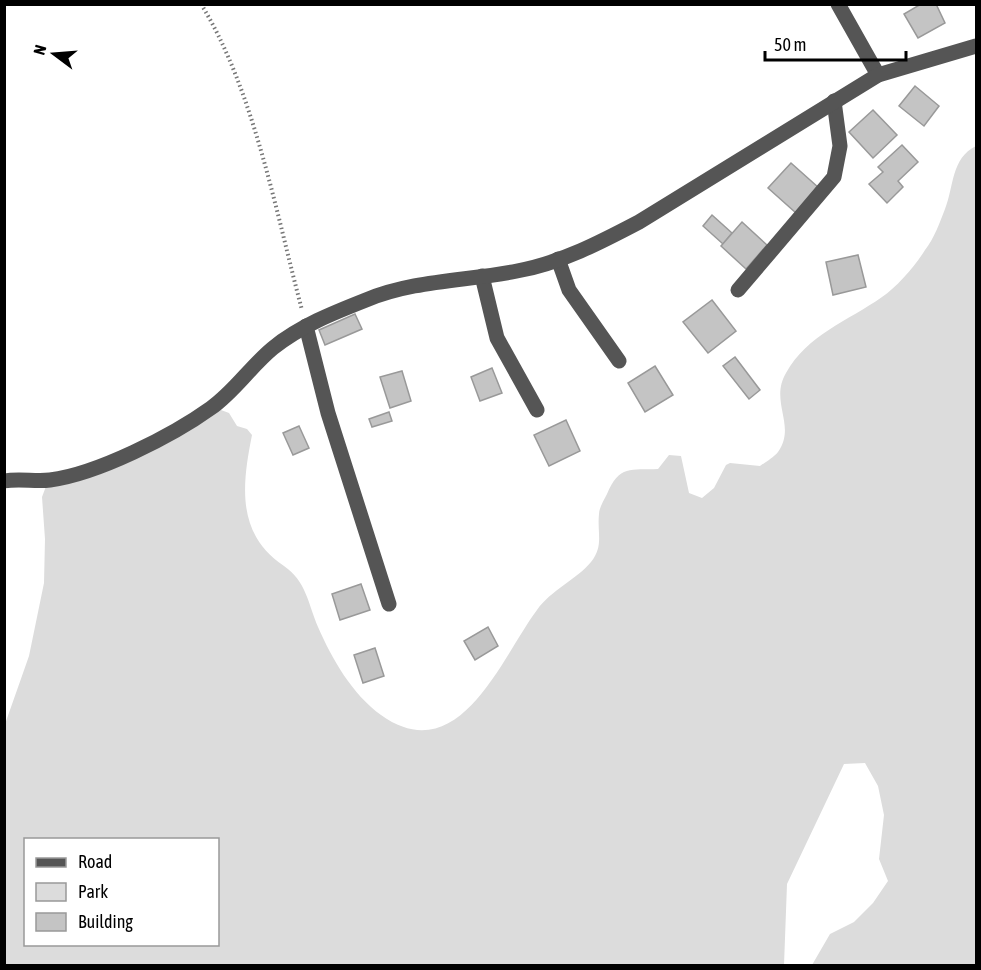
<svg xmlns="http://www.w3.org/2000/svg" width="981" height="970" font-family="'Asap Condensed',sans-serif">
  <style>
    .green { fill: #dcdcdc; fill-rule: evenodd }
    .building { fill: #c4c4c4; stroke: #999; stroke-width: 1.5 }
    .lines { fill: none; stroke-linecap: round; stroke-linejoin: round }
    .path { stroke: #777; stroke-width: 4; stroke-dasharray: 1.5 3; stroke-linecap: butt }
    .minor { stroke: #555; stroke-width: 15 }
  </style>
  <rect width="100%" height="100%" fill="#fff"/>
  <path class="green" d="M976,146v819h-164l18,-31 24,-12 19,-19 15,-22 -9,-22 5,-44 -6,-29 -13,-23 -21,1 -57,120 -3,81h-779l-1,-238 25,-71 15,-73 1,-44 -3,-42 6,-16 25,-6 140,-68 16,6 8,13 10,3 5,6c-10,50 -16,99 32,131 22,15 24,37 34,61 14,32 34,67 63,88 78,56 120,-57 156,-105 14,-20 39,-30 54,-48 13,-16 6,-29 8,-48 0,-6 5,-14 8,-20 12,-29 24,-24 51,-25l11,-14 12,1 8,37 13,5 12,-10 12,-23 4,-2 30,3c6,-4 14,-9 18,-14 19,-27 -9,-50 8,-79 21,-38 62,-52 96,-76 15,-10 33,-31 43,-47 9,-11 15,-28 20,-41 9,-22 6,-51 31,-63zM26,840h192v104h-192z"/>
  <g class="building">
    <polygon points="921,4 936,4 945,23 918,38 904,14"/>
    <polygon points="915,86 939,106 924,126 899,106"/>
    <polygon points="873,110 897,135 873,158 849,132"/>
    <polygon points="902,145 918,162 898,181 903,187 887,203 869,184 883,172 878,167"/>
    <polygon points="791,163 819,188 796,213 768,188"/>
    <polygon points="712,215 732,233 723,244 703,226"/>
    <polygon points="742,222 767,245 746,269 721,246"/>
    <polygon points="858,255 866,287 833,295 826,262"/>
    <polygon points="712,300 736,331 708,353 683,322"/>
    <polygon points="355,314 362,329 325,345 319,330"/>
    <polygon points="735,357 760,390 749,399 723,366"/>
    <polygon points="655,366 673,395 645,412 628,383"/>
    <polygon points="492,368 502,393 480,401 471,377"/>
    <polygon points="402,371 411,401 390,408 380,377"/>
    <polygon points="389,412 392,421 372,427 369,419"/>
    <polygon points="566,420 580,451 549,466 534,435"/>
    <polygon points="299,426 309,448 293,455 283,433"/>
    <polygon points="361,584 370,610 340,620 332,594"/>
    <polygon points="488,627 498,646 475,660 464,641"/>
    <polygon points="375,648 384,676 363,683 354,655"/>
  </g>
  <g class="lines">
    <path class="path" d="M201,4c53,86 75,209 101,306"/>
    <g class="minor">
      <polyline points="838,4 878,75"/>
      <polyline points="558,259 569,290 619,361"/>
      <polyline points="482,276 497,338 537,410"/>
      <polyline points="738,290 834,177 840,146 834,101"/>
      <polyline points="306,326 328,413 389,604"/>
      <path d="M4,481c16,-3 31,1 46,-1 47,-6 122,-44 161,-72 23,-16 40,-42 62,-60 27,-22 60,-35 93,-48 48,-20 101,-19 151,-29 44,-8 84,-29 122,-49l239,-147 98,-29"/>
    </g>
  </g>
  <rect width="981" height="970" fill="none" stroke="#000000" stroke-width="12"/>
  <rect x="24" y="838" width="195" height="108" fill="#ffffff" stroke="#999999" stroke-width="1.5"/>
  <rect x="36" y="858" width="30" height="9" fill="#555555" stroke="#999999" stroke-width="1.5"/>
  <text x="78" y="868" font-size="18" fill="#000000">Road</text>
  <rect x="36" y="883" width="30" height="18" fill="#dcdcdc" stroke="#999999" stroke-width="1.5"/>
  <text x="78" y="898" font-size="18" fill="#000000">Park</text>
  <rect x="36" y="913" width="30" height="18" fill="#c4c4c4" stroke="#999999" stroke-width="1.5"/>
  <text x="78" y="928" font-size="18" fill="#000000">Building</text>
  <g transform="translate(54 54) rotate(286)" stroke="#ffffff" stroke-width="4.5" paint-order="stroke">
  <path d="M0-4.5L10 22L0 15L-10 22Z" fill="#000000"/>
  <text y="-9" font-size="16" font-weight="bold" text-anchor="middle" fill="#000000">N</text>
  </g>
  <path d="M765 51v9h141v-9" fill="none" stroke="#000000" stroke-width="3"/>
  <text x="774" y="51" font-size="18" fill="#000000" stroke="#ffffff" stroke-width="4.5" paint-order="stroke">50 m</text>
</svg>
